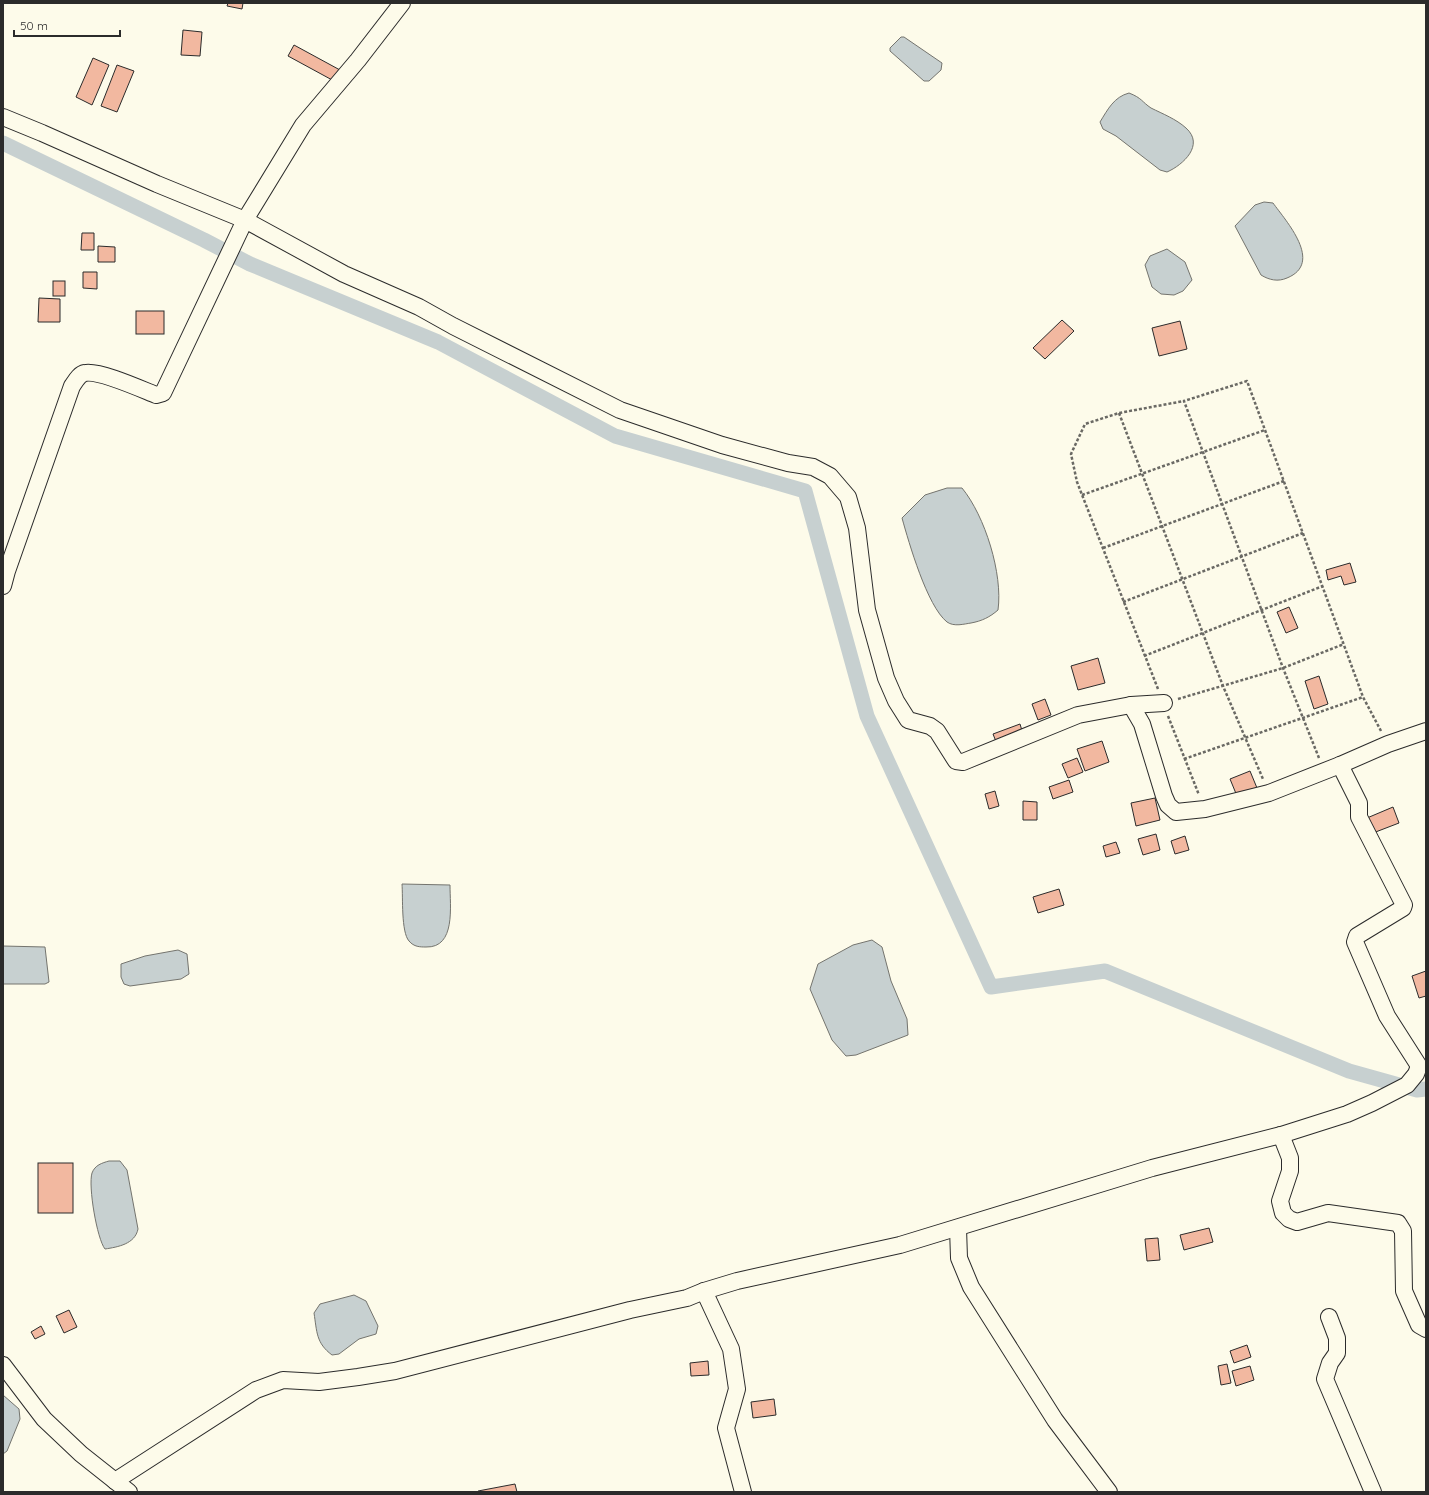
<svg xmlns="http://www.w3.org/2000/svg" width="1429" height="1495" font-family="Quicksand,sans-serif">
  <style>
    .water { fill: #c7d0d0; stroke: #74746e }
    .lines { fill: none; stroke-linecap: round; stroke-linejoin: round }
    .canal { stroke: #c7d0d0; stroke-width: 15 }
    .building { fill: #f2b8a0; stroke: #2b2b2b }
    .minor-casing { stroke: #2b2b2b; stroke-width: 18 }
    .path { stroke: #6a6964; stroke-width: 2.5; stroke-dasharray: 3 2; stroke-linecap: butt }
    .minor { stroke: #fdfbea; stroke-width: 16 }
  </style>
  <rect width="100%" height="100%" fill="#fdfbea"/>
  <g class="water">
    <polygon points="901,37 904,37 942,63 941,70 929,81 924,81 890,51 890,48"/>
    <path d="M1129,93c13,5 13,9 22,15 12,6 25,11 35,20 19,17 -3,37 -19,44l-7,-2 -44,-34 -13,-7 -3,-7c8,-13 14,-25 29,-29z"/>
    <path d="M1264,202l9,1c13,18 51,60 14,75 -9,4 -18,2 -26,-3l-26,-49 20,-21z"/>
    <polygon points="1167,249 1185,262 1192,280 1183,291 1174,295 1161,294 1152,287 1145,265 1150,256"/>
    <path d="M947,488h15c23,28 41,86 36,122 -8,7 -16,11 -27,13 -7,1 -17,4 -24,-1 -20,-16 -38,-79 -45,-104l23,-23z"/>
    <path d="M402,884l48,1c0,21 6,63 -24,62 -6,0 -12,0 -17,-6 -8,-9 -6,-44 -7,-57z"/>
    <polygon points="872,940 882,947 891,981 907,1019 908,1035 856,1055 846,1056 832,1040 810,989 818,964 853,945"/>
    <polygon points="3,946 45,947 49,982 45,984 3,984"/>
    <polygon points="178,950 187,954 189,974 181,979 130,986 124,984 121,977 121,964 145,956"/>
    <path d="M109,1161h11l7,9 11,59c-3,15 -20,18 -33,20 -8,-10 -17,-63 -13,-76 3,-8 10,-10 17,-12z"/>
    <path d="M354,1295l12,6 12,25 -2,8 -17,5 -20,15 -7,1c-16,-12 -15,-23 -18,-42l6,-9z"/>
    <polygon points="3,1395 19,1409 20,1419 7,1451 3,1454"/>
  </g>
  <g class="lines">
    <polyline class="canal" points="3,143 204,240 250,264 438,342 615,436 805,491 867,716 991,987 1105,971 1349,1071 1417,1090 1426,1089"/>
  </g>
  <g class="building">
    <polygon points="228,3 243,3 242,9 227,6"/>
    <polygon points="183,30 202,32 200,56 181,55"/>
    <polygon points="294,45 340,70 334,81 288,56"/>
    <polygon points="93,58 109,65 92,105 76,97"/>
    <polygon points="117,65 134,71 117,112 101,106"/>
    <polygon points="82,233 94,233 94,250 81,250"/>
    <polygon points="98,246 115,247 115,262 98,262"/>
    <polygon points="83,272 97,272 97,289 83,288"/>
    <rect x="53" y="281" width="12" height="15"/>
    <polygon points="39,298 60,299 60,322 38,322"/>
    <rect x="136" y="311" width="28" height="23"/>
    <polygon points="1062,320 1074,331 1045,359 1033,348"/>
    <polygon points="1180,321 1187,349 1159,356 1152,328"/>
    <polygon points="1350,563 1356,582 1344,585 1341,576 1328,580 1326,570"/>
    <polygon points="1289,607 1298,628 1286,633 1277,612"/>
    <polygon points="1098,658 1105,683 1078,690 1071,666"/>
    <polygon points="1319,676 1328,704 1314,709 1305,681"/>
    <polygon points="1045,699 1051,715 1038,720 1032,704"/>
    <polygon points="1020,724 1023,734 997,744 993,734"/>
    <polygon points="1102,741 1109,762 1085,771 1077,749"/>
    <polygon points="1077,758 1083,772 1068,778 1062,764"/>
    <polygon points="1250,771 1257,788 1237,796 1230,779"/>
    <polygon points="1069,780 1073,792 1053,799 1049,787"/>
    <polygon points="995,791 999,806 989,809 985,794"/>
    <polygon points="1155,798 1160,820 1136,826 1131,803"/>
    <polygon points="1023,801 1037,802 1037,820 1023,820"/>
    <polygon points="1393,807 1399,823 1373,833 1367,818"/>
    <polygon points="1156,834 1160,850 1143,855 1138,839"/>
    <polygon points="1185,836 1189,850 1175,854 1171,841"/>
    <polygon points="1116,842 1120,853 1106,857 1103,846"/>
    <polygon points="1059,889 1064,905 1038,913 1033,897"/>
    <polygon points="1426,971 1426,996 1419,998 1412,976"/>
    <rect x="38" y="1163" width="35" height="50"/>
    <polygon points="1209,1228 1213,1242 1184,1250 1180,1235"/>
    <polygon points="1158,1238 1160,1260 1147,1261 1145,1239"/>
    <polygon points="69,1310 77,1327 64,1333 56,1316"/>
    <polygon points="41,1326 45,1334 35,1339 31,1332"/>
    <polygon points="1247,1345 1251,1357 1234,1363 1230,1351"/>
    <polygon points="708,1361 709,1375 691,1376 690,1363"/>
    <polygon points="1227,1364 1231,1383 1221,1385 1218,1366"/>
    <polygon points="1250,1366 1254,1380 1236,1386 1232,1371"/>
    <polygon points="774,1399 776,1415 753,1418 751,1402"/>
    <polygon points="515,1484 517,1492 478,1492 478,1491"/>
  </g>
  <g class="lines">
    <defs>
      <g id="minor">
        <polyline points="3,117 42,133 157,184 245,220 344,274 419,307 453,326 620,410 722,445 788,463 813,467 830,476 848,497 857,528 867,610 886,678 896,701 908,720 930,726 937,731 956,761 963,762 1078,715 1131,705 1164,703"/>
        <path d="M3,586l4,-15 65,-185c3,-4 7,-12 13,-13 14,-3 56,16 71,22l7,-2 82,-173 58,-95 55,-65 44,-57"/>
        <polyline points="1131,705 1142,724 1164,796 1168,805 1176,812 1205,809 1269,793 1340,765 1388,744 1426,731"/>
        <polyline points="1281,1135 1290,1158 1290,1171 1280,1201 1283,1213 1289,1219 1297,1222 1328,1213 1398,1223 1403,1231 1404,1291 1419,1325 1426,1329"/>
        <polyline points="958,1228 959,1258 971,1287 1055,1420 1109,1492"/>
        <polyline points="704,1291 731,1349 737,1389 726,1428 743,1492"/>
        <polyline points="1329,1317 1337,1338 1337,1353 1330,1363 1325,1379 1373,1492"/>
        <polyline points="3,1365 44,1419 81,1454 129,1492"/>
        <polyline points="115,1481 256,1390 283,1380 319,1382 358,1377 395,1371 630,1310 687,1298 704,1291 737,1281 900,1245 1152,1168 1281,1135 1347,1114 1372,1103 1407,1085 1416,1074 1419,1066 1387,1016 1355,942 1357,936 1403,908 1404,905 1359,817 1359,803 1340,765"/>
      </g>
    </defs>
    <use href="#minor" class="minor-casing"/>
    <g class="path">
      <polyline points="1119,413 1223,686 1263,779"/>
      <polyline points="1082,495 1265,430"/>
      <polyline points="1103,548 1284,481"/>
      <polyline points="1123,602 1303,533"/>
      <polyline points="1144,656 1323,586"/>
      <polyline points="1158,689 1077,482 1071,454 1085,424 1119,413 1184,401"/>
      <polyline points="1178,699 1283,668 1344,644"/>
      <polyline points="1168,716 1199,795"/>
      <polyline points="1319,758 1283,668 1184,401 1247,381 1363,697 1381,731"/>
      <polyline points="1184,759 1363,697"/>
    </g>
    <use href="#minor" class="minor"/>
  </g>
  <rect width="1429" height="1495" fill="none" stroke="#2b2b2b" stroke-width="8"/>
  <path d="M14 30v6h106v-6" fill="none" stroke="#2b2b2b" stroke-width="2"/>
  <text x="20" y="30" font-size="12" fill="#2b2b2b" stroke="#fdfbea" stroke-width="3" paint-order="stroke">50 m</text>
</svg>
